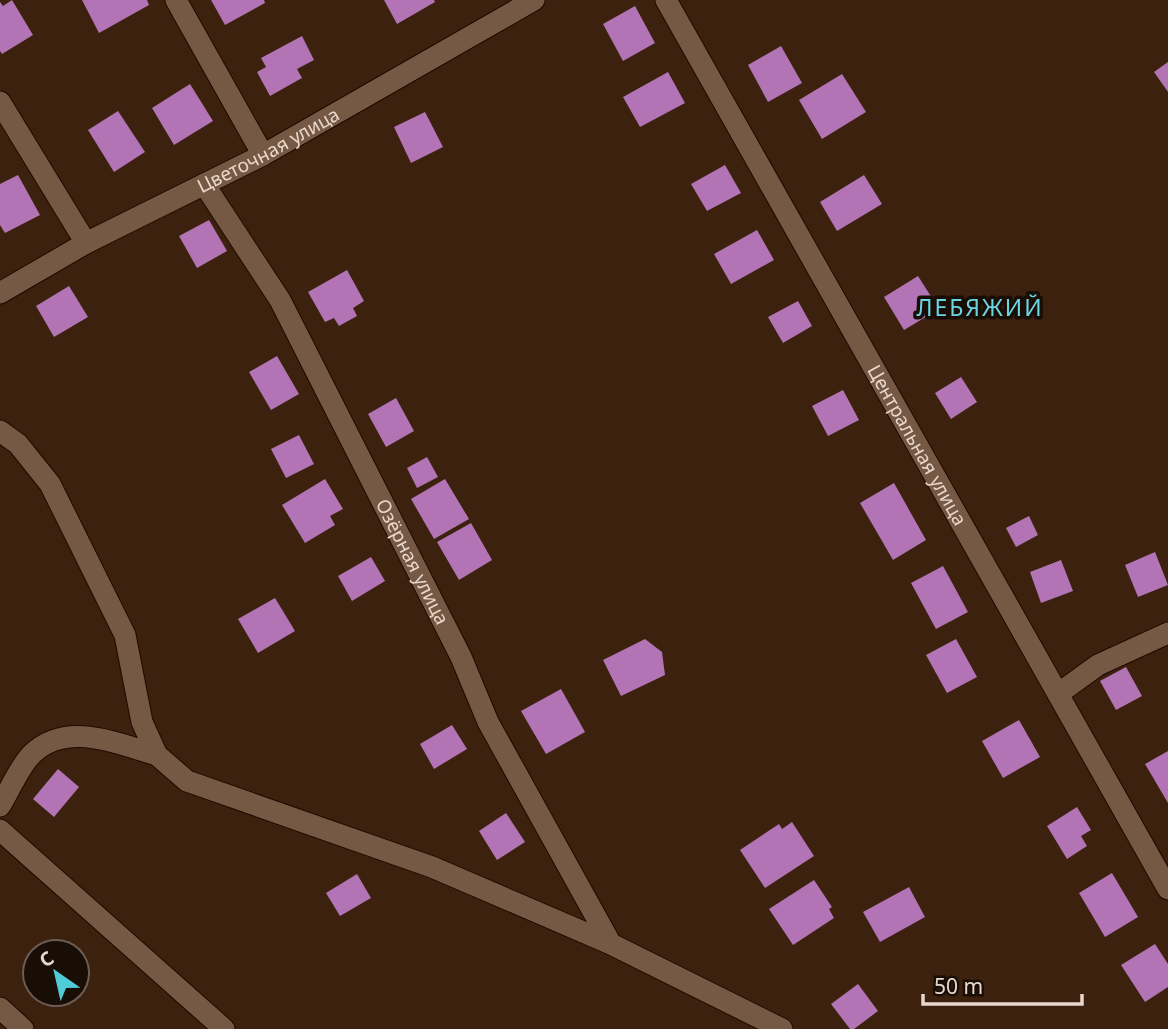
<svg xmlns="http://www.w3.org/2000/svg" width="1168" height="1029" font-family="'Noto Sans',sans-serif">
  <style>
    .building { fill: #b274b5 }
    .lines { fill: none; stroke-linecap: round; stroke-linejoin: round }
    .minor-casing { stroke: #210900; stroke-width: 23 }
    .minor { stroke: #765945; stroke-width: 21 }
    .labels { text-anchor: middle; dominant-baseline: central; stroke-width: 7; stroke-linejoin: round; paint-order: stroke }
    .street-label { font-size: 19px; fill: #e9d7cc; stroke: #190e06 }
    .quarter-label { font-size: 23px; letter-spacing: 2px; fill: #6bd6e2; stroke: #190e06 }
  </style>
  <rect width="100%" height="100%" fill="#3b210e"/>
  <g class="building">
    <polygon points="12,0 33,35 2,54 0,51 0,2 3,6"/>
    <polygon points="82,0 147,0 149,5 99,33"/>
    <polygon points="211,0 264,0 265,3 225,25"/>
    <polygon points="384,0 434,0 435,2 397,24"/>
    <polygon points="635,6 655,43 623,61 603,24"/>
    <polygon points="302,36 314,60 297,69 302,78 270,96 257,72 266,67 261,58"/>
    <polygon points="781,46 802,83 768,102 748,65"/>
    <polygon points="1168,62 1168,92 1154,72"/>
    <polygon points="668,72 685,103 640,127 623,97"/>
    <polygon points="842,74 866,112 822,139 799,100"/>
    <polygon points="190,84 213,121 174,145 152,108"/>
    <polygon points="118,111 145,152 114,172 88,130"/>
    <polygon points="425,112 443,147 411,163 394,127"/>
    <polygon points="725,165 741,193 707,211 691,184"/>
    <polygon points="18,175 40,215 5,233 0,225 0,184"/>
    <polygon points="864,175 882,204 837,231 820,202"/>
    <polygon points="209,220 227,251 197,268 179,236"/>
    <polygon points="757,230 774,260 731,284 714,254"/>
    <polygon points="347,270 364,301 353,308 357,316 339,326 334,318 325,322 308,292"/>
    <polygon points="918,276 939,309 904,330 884,297"/>
    <polygon points="69,286 88,317 54,337 36,306"/>
    <polygon points="798,301 812,326 783,343 768,317"/>
    <polygon points="277,356 299,394 271,410 249,372"/>
    <polygon points="961,377 977,402 951,419 935,393"/>
    <polygon points="843,390 859,420 828,436 812,406"/>
    <polygon points="396,398 414,431 386,447 368,414"/>
    <polygon points="299,435 314,464 286,478 271,449"/>
    <polygon points="427,457 438,477 417,488 407,468"/>
    <polygon points="325,479 343,509 330,516 335,525 305,543 282,505"/>
    <polygon points="445,479 469,519 434,539 411,499"/>
    <polygon points="894,483 926,540 893,560 860,503"/>
    <polygon points="1029,516 1038,535 1016,547 1006,528"/>
    <polygon points="471,523 492,560 459,580 437,542"/>
    <polygon points="1155,552 1168,585 1138,597 1125,565"/>
    <polygon points="371,557 385,581 352,601 338,576"/>
    <polygon points="1061,560 1073,591 1041,603 1030,572"/>
    <polygon points="943,566 968,612 936,629 911,583"/>
    <polygon points="275,598 295,631 258,653 238,619"/>
    <polygon points="645,639 662,652 665,675 621,696 603,660"/>
    <polygon points="956,639 977,677 947,693 926,655"/>
    <polygon points="1126,667 1142,696 1116,710 1100,681"/>
    <polygon points="561,689 585,732 546,754 521,711"/>
    <polygon points="1019,720 1040,757 1003,778 982,741"/>
    <polygon points="452,725 467,749 434,769 420,744"/>
    <polygon points="1168,751 1168,803 1145,764"/>
    <polygon points="58,769 79,787 54,817 33,799"/>
    <polygon points="1077,807 1091,830 1081,836 1087,846 1067,859 1047,826"/>
    <polygon points="506,813 525,842 497,860 479,831"/>
    <polygon points="792,822 814,856 765,888 740,850 779,824 782,829"/>
    <polygon points="1112,873 1138,917 1105,937 1079,893"/>
    <polygon points="357,874 371,898 340,916 326,893"/>
    <polygon points="814,880 832,907 829,909 834,918 793,945 769,909"/>
    <polygon points="909,887 925,917 880,942 863,912"/>
    <polygon points="1155,944 1168,964 1168,987 1145,1002 1121,965"/>
    <polygon points="858,984 878,1011 854,1029 850,1029 831,1004"/>
  </g>
  <g class="lines">
    <defs>
      <g id="minor">
        <polyline points="176,0 263,155"/>
        <path id="s1" d="M666,0l502,889"/>
        <polyline points="0,102 86,243"/>
        <path id="s2" d="M204,184l76,116 181,357 27,65 123,222"/>
        <path id="s3" d="M0,293l86,-50 177,-88 271,-155"/>
        <polyline points="0,431 18,444 50,484 125,635 142,722 157,755 187,781 432,867 611,944 782,1029"/>
        <polyline points="1058,694 1098,665 1168,633"/>
        <path d="M0,806c10,-16 19,-39 32,-52 35,-34 86,-10 125,1"/>
        <polyline points="0,830 224,1029"/>
        <polyline points="0,1008 23,1029"/>
      </g>
    </defs>
    <use href="#minor" class="minor-casing"/>
    <use href="#minor" class="minor"/>
  </g>
  <g class="labels">
    <g class="street-label">
      <text stroke="none"><textPath href="#s3" startOffset="304">Цветочная улица</textPath></text>
      <text stroke="none"><textPath href="#s1" startOffset="511">Центральная улица</textPath></text>
      <text stroke="none"><textPath href="#s2" startOffset="432">Озёрная улица</textPath></text>
    </g>
    <g class="quarter-label">
      <text x="980" y="307">ЛЕБЯЖИЙ</text>
    </g>
  </g>
  <g transform="translate(56 973) rotate(326)"><circle r="33" fill="#190e06" stroke="#6c5e55" stroke-width="2"/>
  <path d="M0-5L12 26L0 18L-12 26Z" fill="#52cbd9"/>
  <text y="-10" font-size="19" font-weight="bold" text-anchor="middle" fill="#e9d7cc">С</text>
  </g>
  <path d="M923 994v10h159v-10" fill="none" stroke="#e9d7cc" stroke-width="3.5"/>
  <text x="934" y="994" font-size="21" fill="#e9d7cc" stroke="#190e06" stroke-width="5" paint-order="stroke">50 m</text>
</svg>
